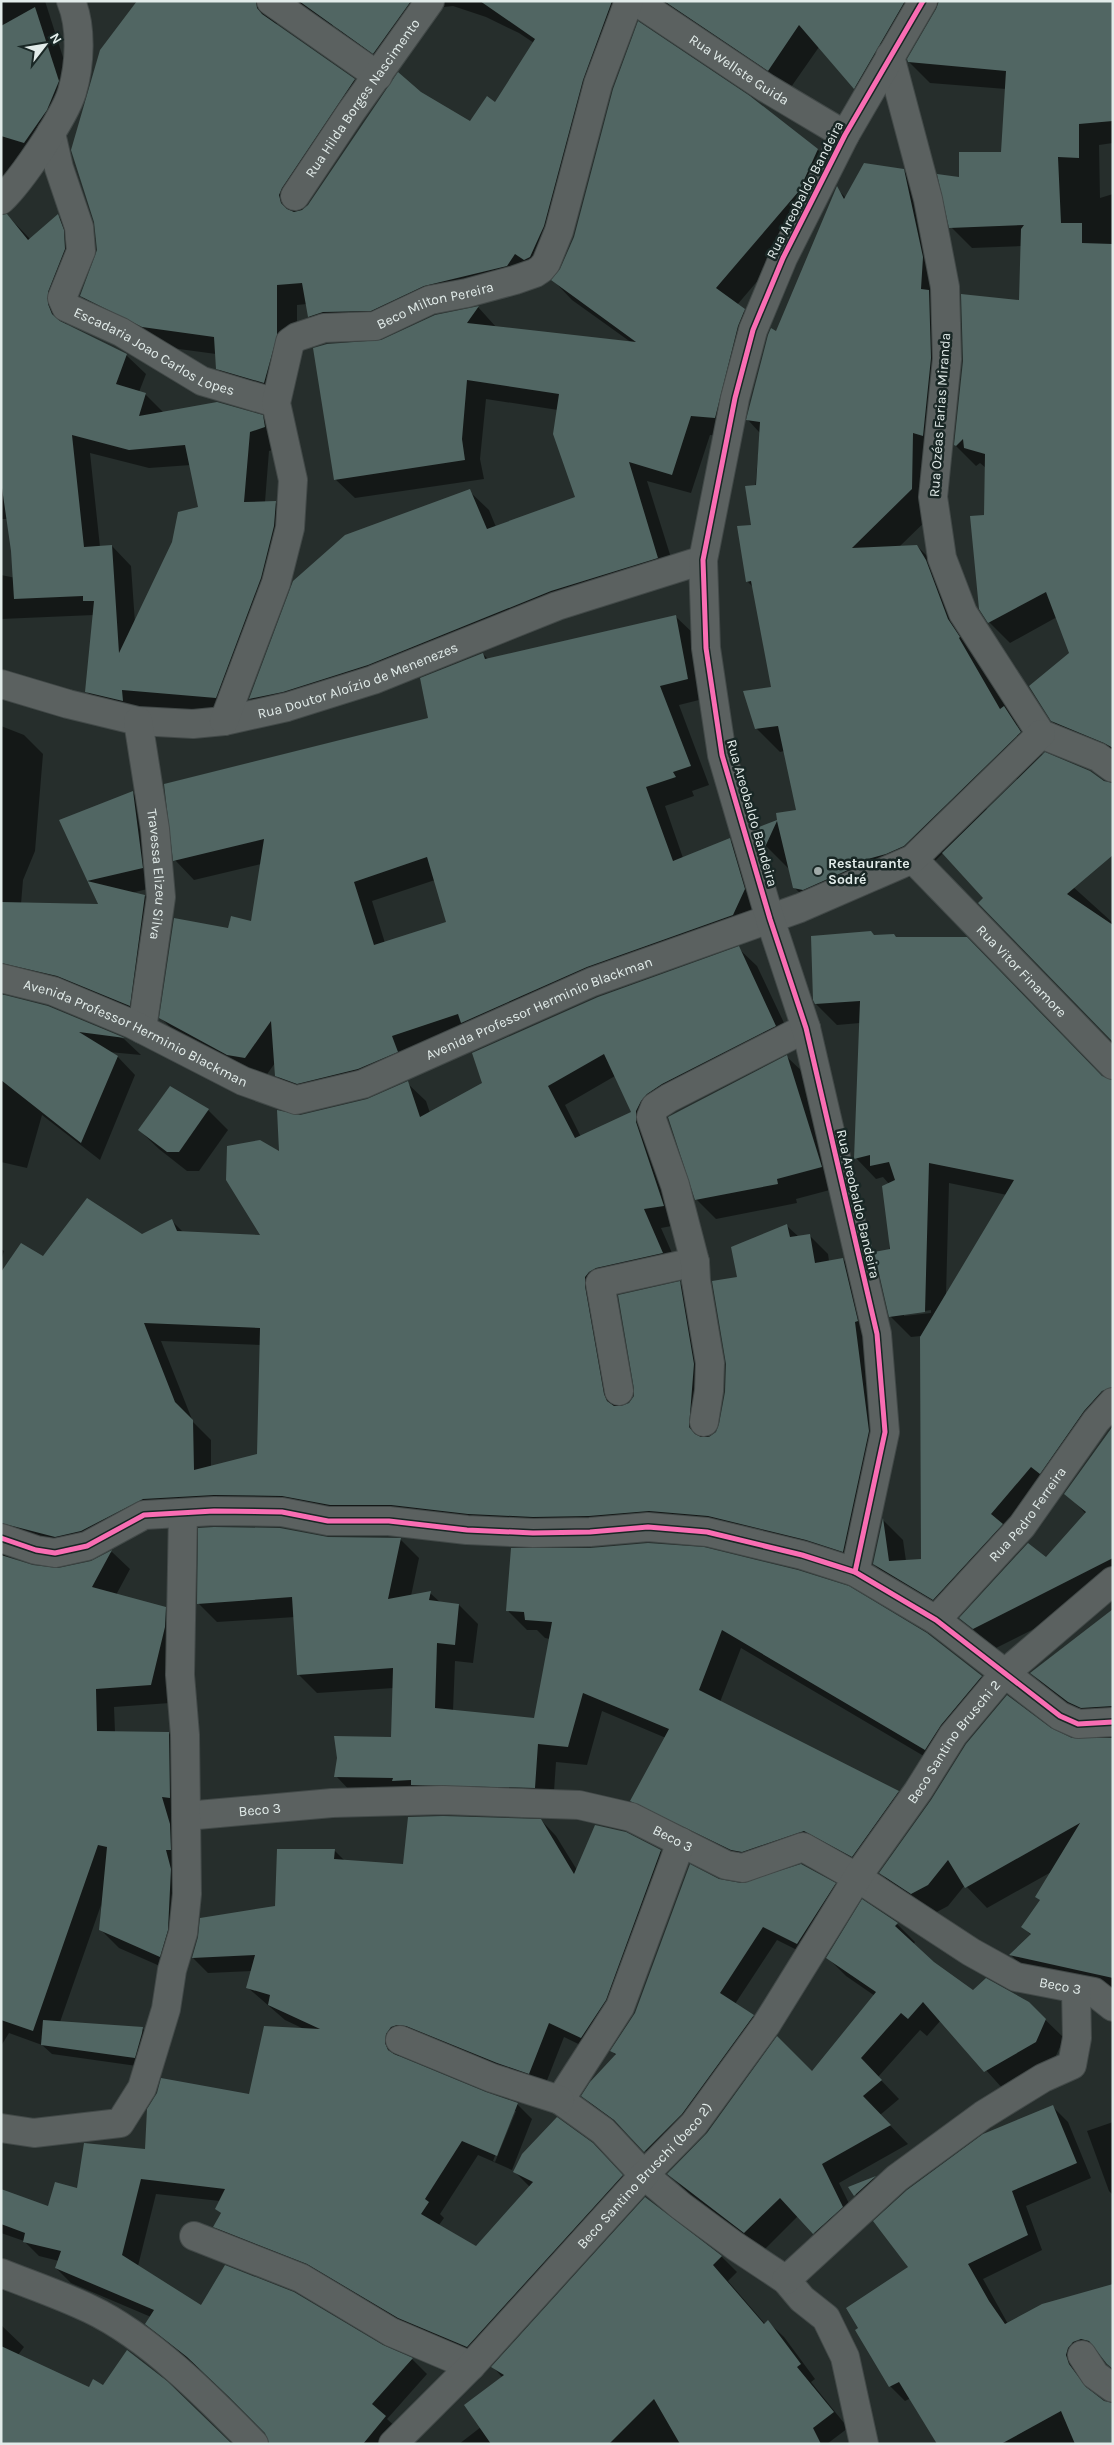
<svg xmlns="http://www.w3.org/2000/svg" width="1114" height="2445" font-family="Karla,sans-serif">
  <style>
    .shadow { fill: #0007; fill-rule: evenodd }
    .building { fill: #516663; fill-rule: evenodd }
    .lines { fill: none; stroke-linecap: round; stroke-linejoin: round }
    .minor-casing { stroke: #424948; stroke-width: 30 }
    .minor { stroke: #5b6160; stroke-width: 28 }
    .cycleway-casing { stroke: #192725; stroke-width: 8 }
    .cycleway { stroke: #f96db3; stroke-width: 5 }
    .poi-dot { fill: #a0aaa8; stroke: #192725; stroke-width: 2 }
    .labels { text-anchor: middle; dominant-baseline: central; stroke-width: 5; stroke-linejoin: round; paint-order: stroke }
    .street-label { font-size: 14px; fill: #e2ecea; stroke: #192725 }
    .poi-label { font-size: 14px; font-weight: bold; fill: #e2ecea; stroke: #192725; text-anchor: start }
  </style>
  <rect width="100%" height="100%" fill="#262e2c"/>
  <g class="shadow">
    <polygon points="1,1 45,1 77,101 1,205"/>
    <path d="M154,1h959v142l-14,2 1,53 13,-4v564l-39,-16 -22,-21 19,-68 -14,-36 -47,26 -21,-21 -3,-154 -6,-5 -4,3 -21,-21 65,-144 2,-55 -50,2 -21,-21 9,-49 42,-25 4,-64 -76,-6 -21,-21 27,-53 -6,5 -55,94 -56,-61 -30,43 -150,-80 -35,90 -39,147 -235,90 -21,-21 -2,-12 -10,1v52l-12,46 -47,-14 -21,-21 -1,-14 -52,-7 -62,-30 -21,-21 17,-46zM453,6l33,11 33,16 15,10 -39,61 -24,19 -50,-30 -121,120 75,-112 -21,-21 -77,-55 -1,-4 55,8 2,-5 21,21 41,28 43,-60 6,-6z"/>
    <polygon points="818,150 837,169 818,210 737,305 763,329 734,437 710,435 691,493 647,481 677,577 269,718 250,699 294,581 469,491 489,510 496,527 576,498 558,410 486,399 480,459 484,479 355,498 335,479 382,341 435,316 478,307 496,327 632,343 572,300 553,280"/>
    <polygon points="903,170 927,193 946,281 935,512 899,547 917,546 940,569 981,662 1013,716 1027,731 1043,755 1090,772 1111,785 1018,780 1002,768 976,799 1113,923 1113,1041 943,853 927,869 910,877 879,885 879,890 827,912 817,911 794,887 790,870 766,846 761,828 797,812 784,751 780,752 756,728 772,688 754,588 747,581 760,433 748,420 777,333 837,189 846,198"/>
    <path d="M1,215h6l23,24 28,-23 19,19 -10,90 59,30 20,19 -7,18 6,2 19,19 98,3 20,20 2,10 -15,5 -4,51h10l20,19 -60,196 -129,-6 -19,-19 7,-77 -93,4v-44l15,3 -8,-59h-7zM90,453l59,15 42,-3 9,43 -65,115 -4,-57 -19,-20 -12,1z"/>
    <path d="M675,616l20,19 12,63 -28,7 30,80 -17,6 2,5 -29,10 18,52 47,-18 19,19 15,50 -12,26 -456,160 -20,-20 -1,-12 -10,14 -85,-40 -19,-19 67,-89 24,-7 9,-58 -67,16 -19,-20 254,-141 54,-65 5,5zM435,880l13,43 -63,20 -13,-42z"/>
    <polygon points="1,726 24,735 43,754 35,851 23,880 21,904 99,906 61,821 133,793 151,811 160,886 131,893 145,896 163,915 148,1023 4,992 4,996 48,1007 124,1039 141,1055 109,1052 117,1056 135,1075 100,1160 42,1115 27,1168 1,1162"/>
    <path d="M875,936l238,164v323l-159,197 -59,-35 -21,-21 9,-44 20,20 3,21 16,-1 -1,-224 -10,1 -21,-21 -1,-132 -6,-7 -7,2 -20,-21 4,-135 -23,2 -21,-21zM949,1183l58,12 -61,101zM931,1310v3l-27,3v-2z"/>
    <path d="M738,948l19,18 37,78 -129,68 17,112 -21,4 19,43 -65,15 -13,19 19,103 9,-4 5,-8 45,-113 18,18 14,82 -4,56 9,-6 4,-8 5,-33 13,-114 48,-52 12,11 11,-1 18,18 1,7 14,-2 18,18 26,173 -26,119 -133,-35 -495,-21 -229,38v4l29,12 25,3 33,-8 21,-10 18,17 -14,26 49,13 18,19 -13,76 -56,4 1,25 54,1 18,19 -9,222 -59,-26 -19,-19 1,-24 -41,117 82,6 10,10 -8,29 -92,-13 -10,-9 -33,-12 -8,13v-772l43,-16 98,-22 30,-15 11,11 79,5 19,-84 19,-37 67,-16 40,-17 19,18 4,12zM615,1076l17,37 -51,24 -16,-32zM161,1341l100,4 -3,110 -47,12v-27l-18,-18z"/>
    <polygon points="787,1057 807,1076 841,1187 796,1199 797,1203 716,1219 696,1199"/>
    <polygon points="170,1088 208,1110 228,1130 199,1171 187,1171 159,1149 139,1130"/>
    <polygon points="1,1249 4,1251 1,1261"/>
    <polygon points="1113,1429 1113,1589 994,1649 961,1618 1046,1559 1086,1514 1066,1493"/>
    <polygon points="328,1538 400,1539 419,1558 411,1596 430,1593 441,1603 459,1605 478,1624 473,1663 455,1661 453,1711 535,1720 550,1639 545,1638 537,1630 527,1630 508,1611 512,1549 981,1677 1000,1695 944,1768 741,1648 720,1702 898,1792 917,1811 871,1875 824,1850 761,1870 650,1819 632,1801 666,1738 602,1711 587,1765 556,1762 553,1806 354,1795 336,1776 392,1738 394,1688 317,1693 299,1675 295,1617 217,1622 198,1603"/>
    <polygon points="1113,1610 1113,1728 1090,1723 1052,1693 1031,1673"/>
    <polygon points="1050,1730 1071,1740 1113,1739 1113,1993 1031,1975 1011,1955 1031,1935 1023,1927 1041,1901 1037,1897 1053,1871 987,1908 965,1885 948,1906 933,1914 901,1894 881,1873"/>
    <path d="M541,1820l15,16 21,34 48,-37 36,18 15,15 -79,187 -33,-16 -20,51 -144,-38 -1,8 87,36 31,10 15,15 -20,51 -34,-15 -38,59 4,4 -5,7 37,22 54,-60 -15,-15 93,-12 29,31 -154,171 -253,-120 -16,-16 8,-12 -6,-5 4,-8 -64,-7 -18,72 63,41 181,40 30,12 15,15 -40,45 14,13 -4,12h-127l-4,-11 -62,-60 -42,-34 -15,-15 4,-7 -80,-34 -15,-15 3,-7 -20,-5 -15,-15 -23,-8v-43l48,18 97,-58 104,-54 54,-67 -19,-9 -38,-33 5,-16 -44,2 -15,-15 83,-51 58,-57 11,11 59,5zM513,2111h3l-21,51 -2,-1z"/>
    <polygon points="719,1880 741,1885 835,1884 848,1898 811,1957 777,1940 735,2004 753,2016 766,2030 659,2165 626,2131 596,2109 583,2096 616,2056 612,2051"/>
    <polygon points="863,1901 897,1924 915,1942 913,1945 933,1963 973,1992 1028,2003 1064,2038 1054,2060 1003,2089 941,2020 927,2036 920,2030 878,2077 899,2099 880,2115 908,2144 839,2183 860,2226 832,2251 798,2216 763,2251 687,2192 669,2174 812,2073 875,1996 846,1976 828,1958"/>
    <polygon points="1053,2107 1068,2122 1091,2178 1026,2206 1042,2250 983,2279 1008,2324 1113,2286 1101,2355 1097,2354 1084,2380 1092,2393 1113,2444 938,2444 911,2398 905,2401 890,2386 910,2267"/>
    <polygon points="1113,2122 1113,2195 1109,2191 1087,2131"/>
    <polygon points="875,2178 894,2197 875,2215 850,2188"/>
    <polygon points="646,2198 722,2257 737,2272 728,2281 765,2324 768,2322 784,2337 815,2379 811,2382 848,2428 827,2444 459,2444 481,2427 503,2378 493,2367"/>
    <polygon points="1,2325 24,2347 18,2355 89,2389 104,2386 1,2415"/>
  </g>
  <g class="building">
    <polygon points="137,1 256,1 257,8 262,14 355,79 282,188 279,195 281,203 287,209 294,212 302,210 308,205 398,72 421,92 470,121 487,96 495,102 535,39 480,1 612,1 583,80 544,226 530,257 524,260 515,254 507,266 424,286 371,311 323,312 308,317 302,283 277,285 277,336 264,383 216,369 214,337 142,327 80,296 97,250 94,222 71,150 100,50"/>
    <polygon points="299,1 411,1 373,54"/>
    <polygon points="664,1 905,1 854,89 799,25 768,71"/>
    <polygon points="939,1 1113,1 1113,121 1079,124 1079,158 1058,157 1061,223 1082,223 1082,243 1113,244 1113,748 1104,743 1051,721 1029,686 1069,653 1046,592 988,623 979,609 970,516 984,515 985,454 964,448 963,439 956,446 954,445 963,361 961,294 1019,300 1021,229 1024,225 949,228 937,174 959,177 959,152 1001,152 1006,71 908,62 907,59 936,9"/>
    <polygon points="35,7 59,81 47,110 24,143 1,136 1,26"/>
    <polygon points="638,21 750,96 818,149 799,191 716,288 745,309 738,326 715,418 691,416 672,475 629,462 658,558 551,591 368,665 283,692 249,699 293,581 345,535 470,489 487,529 575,497 553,434 559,394 467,380 462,439 465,460 334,480 313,348 327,344 381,340 435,315 479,306 467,323 636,342 551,280 560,269 574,237 613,89"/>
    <polygon points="864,163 904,169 923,257 921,289 929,290 931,358 923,436 913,433 912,489 852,548 917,545 926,560 948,619 960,637 959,638 1000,709 1004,706 1021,732 904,846 886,854 857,862 857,866 803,890 793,888 777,821 765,847 759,827 777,820 776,813 796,810 778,726 755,729 743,691 771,687 751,581 746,582 737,526 751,525 745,486 756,485 760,422 746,420 768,335 771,328 776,331 837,186 844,199"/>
    <path d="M7,214l21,26 30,-26 6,16 1,19 -17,43v12l4,10 8,7 67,33 -11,30 30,9 -7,23 78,-14 46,13 2,12 -15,5 -6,70 32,-1 -2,25 -13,52 -45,120 -94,-8 1,11 -38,-9 9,-91h-11v-5l-69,3 -3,-48 -10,-70v-266zM72,435l57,15 56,-5 13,62 -20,5 -6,30 -53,111 -7,-108 -28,2z"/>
    <path d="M676,615l12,64 -28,7 31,80 -18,6 3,5 -30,10 27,74 57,-23 15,51 -12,26 -146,52 -126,56 -3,-9 -66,22 6,16 -40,17 -61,15 -22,-8 -4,-55 -26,37 -18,-3 -68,-37 15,-100 54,10 3,-12 20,5 13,-82 -91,22 -9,-77 264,-66 -8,-40 63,-25 2,6zM427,857l19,65 -72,23 -20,-63z"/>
    <polygon points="1045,752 1090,771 1104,781 1113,783 1113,855 1067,894 1113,925 1113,1042 978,903 983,898 942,853"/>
    <polygon points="133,791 143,868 87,881 145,895 130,1006 57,976 1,963 1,902 98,904 59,820"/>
    <polygon points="871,931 874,935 894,934 896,937 967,937 1102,1076 1113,1080 1113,1387 1102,1391 1084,1411 1040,1474 1031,1467 991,1514 1003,1524 933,1600 873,1564 883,1518 889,1561 921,1559 920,1337 1014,1180 929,1163 925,1312 889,1317 874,1252 890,1249 882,1186 895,1180 889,1162 870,1166 870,1155 854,1159 860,1001 815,1004 813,1000 811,936"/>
    <path d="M739,946l37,80 -114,58 -15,10 -6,7 -5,10v11l28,84 -20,3 19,44 -67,15 -7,4 -4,5v9l19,108 3,7 7,5h7l8,-3 5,-7v-7l-16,-94 62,-14 14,83 -5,63 6,7 6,3h8l7,-5 3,-8 6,-32 1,-28 -14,-83 25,-4 -6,-30 56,-23 3,13 20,-3 5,29 28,-5 15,63 -3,1 14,109 -26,121 -37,-12 -98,-24 -59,-5 -60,5 -56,1 -65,-3 -77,-9h-61l-48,-9 -68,-1 -71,4 -62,32 -26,6 -54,-14v-251l20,-29 22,13 44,-58 55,36 30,-15 5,12 83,4 -34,-55 1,-34 33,-6 19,11 -2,-41 23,5 67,-16 41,-18 12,36 62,-34 -10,-30 126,-56zM604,1054l27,58 -56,26 -27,-52zM144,1323l116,5 -3,126 -63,16 -1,-50 -18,-18z"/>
    <polygon points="1,994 48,1006 125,1038 79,1032 118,1056 81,1143 1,1080"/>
    <polygon points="787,1055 822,1167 777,1179 778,1184 695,1200 668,1117"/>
    <polygon points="170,1086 209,1109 179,1152 167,1152 138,1130"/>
    <polygon points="1113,1426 1113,1558 973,1629 959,1618 1028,1543 1046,1557 1086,1512 1064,1494"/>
    <polygon points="214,1527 280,1528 328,1537 401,1538 388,1599 431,1591 429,1600 459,1604 455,1645 437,1643 435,1708 534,1718 552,1622 525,1620 524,1612 506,1611 511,1548 590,1548 648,1543 704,1547 798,1570 849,1586 927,1633 982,1676 941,1725 925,1750 722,1630 699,1690 899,1791 852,1857 804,1831 742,1852 731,1850 630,1801 669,1729 583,1693 568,1747 538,1744 535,1788 411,1785 411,1780 392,1781 393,1778 334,1777 337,1758 334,1736 391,1737 393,1668 297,1675 292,1597 197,1604 198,1528"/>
    <polygon points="112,1550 92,1587 166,1607 165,1627 151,1685 96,1689 97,1731 169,1732 170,1798 162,1797 170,1824 171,1850 166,1850 171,1869 168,1930 160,1957 99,1930 107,1847 98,1845 33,2031 1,2020 1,1555 33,1565 58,1568 91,1561"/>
    <polygon points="1113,1609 1113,1706 1081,1708 1068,1702 1030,1673"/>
    <polygon points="1007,1695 1051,1728 1072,1738 1113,1738 1113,1978 1009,1955 1031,1934 1021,1927 1040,1900 1035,1897 1080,1823 965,1888 948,1860 928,1885 911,1894 879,1873 931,1800 966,1744"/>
    <polygon points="443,1816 541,1819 574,1874 595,1825 626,1832 661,1850 606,2000 581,2038 549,2023 529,2074 497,2063 406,2026 397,2025 391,2027 386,2034 385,2043 388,2050 394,2054 486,2092 518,2103 497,2156 462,2141 425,2199 429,2202 421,2214 476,2246 533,2182 513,2172 522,2154 557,2117 593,2143 623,2175 467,2347 398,2318 307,2264 213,2227 221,2213 215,2209 225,2189 141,2179 122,2255 201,2305 225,2265 294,2292 383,2345 413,2358 372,2404 386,2416 363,2444 269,2444 265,2433 228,2396 187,2357 145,2324 154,2310 55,2268 61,2251 23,2242 25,2233 1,2224 1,2189 48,2206 55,2182 77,2188 84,2143 145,2149 147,2109 157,2093 161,2078 249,2094 264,2026 320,2029 268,2005 270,1995 246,1988 255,1955 192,1958 198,1937 200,1918 275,1906 277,1849 335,1849 334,1859 403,1864 408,1817"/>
    <polygon points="690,1864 719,1879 741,1883 801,1864 836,1883 797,1944 763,1927 720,1993 754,2015 682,2114 644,2152 614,2120 581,2096 590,2082 616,2054 610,2051 635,2013"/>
    <polygon points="862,1899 898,1923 895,1926 934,1962 973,1990 986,1978 1029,2002 1046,2019 1036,2042 984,2072 923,2002 908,2019 901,2013 861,2058 882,2080 863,2096 891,2125 822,2164 843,2207 813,2234 780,2198 744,2233 667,2174 707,2133 777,2036 812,2071 876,1992 826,1958"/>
    <polygon points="43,2020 143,2027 142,2033 135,2058 41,2045"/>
    <polygon points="1053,2105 1077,2163 1012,2191 1028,2235 968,2264 989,2301 1005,2324 1042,2304 1113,2284 1113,2369 1107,2364 1089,2341 1081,2339 1073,2342 1068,2348 1066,2355 1069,2364 1086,2387 1104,2401 1113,2403 1113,2444 1075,2444 1061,2411 1001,2444 937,2444 899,2382 889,2387 855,2330 858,2328 846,2308 908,2267 873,2221 907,2190 983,2134"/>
    <polygon points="876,2176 854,2196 848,2187"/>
    <polygon points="645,2197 722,2256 713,2265 764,2324 768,2320 801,2364 797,2367 834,2412 813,2428 821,2444 680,2444 654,2399 609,2444 491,2444 464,2405 504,2375 491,2367"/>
    <polygon points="1,2346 89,2387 93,2379 103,2385 127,2350 167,2381 232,2444 1,2444"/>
  </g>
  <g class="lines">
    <defs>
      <g id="minor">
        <polyline points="271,1 378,76"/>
        <path id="s1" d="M636,1l130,87 79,47"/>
        <polyline points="890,56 928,199 945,287 947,359 933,497 942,558 963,613 1041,734 1098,757 1113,768"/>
        <path id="s2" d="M51,133l8,35 20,59 2,24 -19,47 4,9 55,25 81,49 74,22"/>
        <path id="s3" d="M295,196l56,-84 79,-111"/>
        <path d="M1,200c20,-19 63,-82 71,-108 8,-27 10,-65 -1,-91"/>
        <path id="s4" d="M1,684l67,20 70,17 55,3 31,-3 63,-14 86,-27 184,-74 146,-46"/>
        <path id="s5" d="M138,721l17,108 6,68 -19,132"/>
        <path id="s6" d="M224,721l52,-138 14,-55 3,-48 -17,-77 14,-61 7,-5 27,-9 51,-2 55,-26 37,-7 48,-13 20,-7 6,-4 5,-6 13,-32 39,-147 31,-83"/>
        <path id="s7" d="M913,859l200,206"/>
        <path id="s8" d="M1,978l52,13 79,33 111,57 53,19 67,-16 229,-102 208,-74 113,-49 128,-125"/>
        <polyline points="619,1391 600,1283 695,1262"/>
        <polyline points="704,1422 709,1391 710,1363 696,1281 695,1262 675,1185 651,1117 655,1107 669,1098 806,1028"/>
        <polyline points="1,1538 36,1550 55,1553 87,1546 144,1515 214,1511 282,1512 328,1521 389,1521 467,1530 533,1533 590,1532 648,1527 707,1532 802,1555 855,1572 936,1620 1060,1716 1078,1724 1113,1722"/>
        <polyline points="855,1572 885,1432 877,1334 806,1028 770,919 722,755 706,648 703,560 735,398 753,330 783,258 845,135 923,1"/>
        <path id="s9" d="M936,1620l86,-94 74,-105 17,-19"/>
        <path id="s10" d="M186,1816l146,-13 111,-3 136,5 52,12 95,48 17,3 60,-21 55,31 113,74 45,25 78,15 19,15"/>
        <polyline points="681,1842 620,2007 560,2100 603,2131 644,2175 681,2206 735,2246 786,2280 802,2299 826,2318 845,2357 864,2444"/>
        <polyline points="400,2040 492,2078 560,2100"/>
        <polyline points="1,2128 34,2133 120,2123 142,2088 166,2009 172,1970 183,1933 187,1894 185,1735 180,1675 183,1513"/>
        <polyline points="194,2236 301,2278 391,2332 471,2366"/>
        <path d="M1,2273c30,12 60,22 89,36 59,28 118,88 164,135"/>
        <polyline points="786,2280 897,2178 983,2115 1043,2078 1072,2065 1077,2038 1076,1989"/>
        <polyline points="1082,2355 1095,2375 1113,2388"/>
        <path id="s11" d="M393,2444l78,-78 173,-191 50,-51 72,-99 98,-158 54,-76 35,-56 51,-61 109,-93"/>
      </g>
    </defs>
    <use href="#minor" class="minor-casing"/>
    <use href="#minor" class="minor"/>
    <defs>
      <g id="cycleway">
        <polyline points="1,1538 36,1550 55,1553 87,1546 144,1515 214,1511 282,1512 328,1521 389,1521 467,1530 533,1533 590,1532 648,1527 707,1532 802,1555 855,1572 936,1620 1060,1716 1078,1724 1113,1722"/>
        <polyline points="855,1572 885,1432 877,1334 806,1028 770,919 722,755 706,648 703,560 735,398 753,330 783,258 845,135 923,1"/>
      </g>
    </defs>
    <use href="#cycleway" class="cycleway-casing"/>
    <use href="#cycleway" class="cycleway"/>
  </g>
  <circle class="poi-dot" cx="818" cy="871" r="5"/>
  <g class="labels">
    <g class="street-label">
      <text stroke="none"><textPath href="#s1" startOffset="124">Rua Wellste Guida</textPath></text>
      <text stroke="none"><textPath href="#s3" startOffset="119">Rua Hilda Borges Nascimento</textPath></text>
      <text transform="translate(805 190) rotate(-63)">Rua Areobaldo Bandeira</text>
      <text stroke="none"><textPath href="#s6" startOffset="546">Beco Milton Pereira</textPath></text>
      <text stroke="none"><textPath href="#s2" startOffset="282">Escadaria Joao Carlos Lopes</textPath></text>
      <text transform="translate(940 415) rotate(-86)">Rua Ozéas Farias Miranda</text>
      <text stroke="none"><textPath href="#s4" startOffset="368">Rua Doutor Aloízio de Menenezes</textPath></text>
      <text transform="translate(752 813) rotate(74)">Rua Areobaldo Bandeira</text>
      <text stroke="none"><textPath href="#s5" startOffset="155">Travessa Elizeu Silva</textPath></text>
      <text stroke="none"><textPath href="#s7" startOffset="156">Rua Vitor Finamore</textPath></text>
      <text stroke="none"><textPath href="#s8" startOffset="581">Avenida Professor Herminio Blackman</textPath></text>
      <text stroke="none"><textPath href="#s8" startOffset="146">Avenida Professor Herminio Blackman</textPath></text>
      <text transform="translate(858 1204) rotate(77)">Rua Areobaldo Bandeira</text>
      <text stroke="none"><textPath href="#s9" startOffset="140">Rua Pedro Ferreira</textPath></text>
      <text stroke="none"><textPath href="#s11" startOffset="902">Beco Santino Bruschi 2</textPath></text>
      <text stroke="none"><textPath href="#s10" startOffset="74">Beco 3</textPath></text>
      <text stroke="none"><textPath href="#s10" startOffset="494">Beco 3</textPath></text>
      <text stroke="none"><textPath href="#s10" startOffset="929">Beco 3</textPath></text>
      <text stroke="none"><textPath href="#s11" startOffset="368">Beco Santino Bruschi (beco 2)</textPath></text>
    </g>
    <g class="poi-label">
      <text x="828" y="863">Restaurante<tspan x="828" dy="16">Sodré</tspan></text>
    </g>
  </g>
  <rect width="1114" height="2445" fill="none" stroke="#e2ecea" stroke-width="5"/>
  <g transform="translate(45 45) rotate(59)" stroke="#192725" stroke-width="4" paint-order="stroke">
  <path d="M0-4L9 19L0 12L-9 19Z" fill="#e2ecea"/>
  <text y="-8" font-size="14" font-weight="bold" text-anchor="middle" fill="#e2ecea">N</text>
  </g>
</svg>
